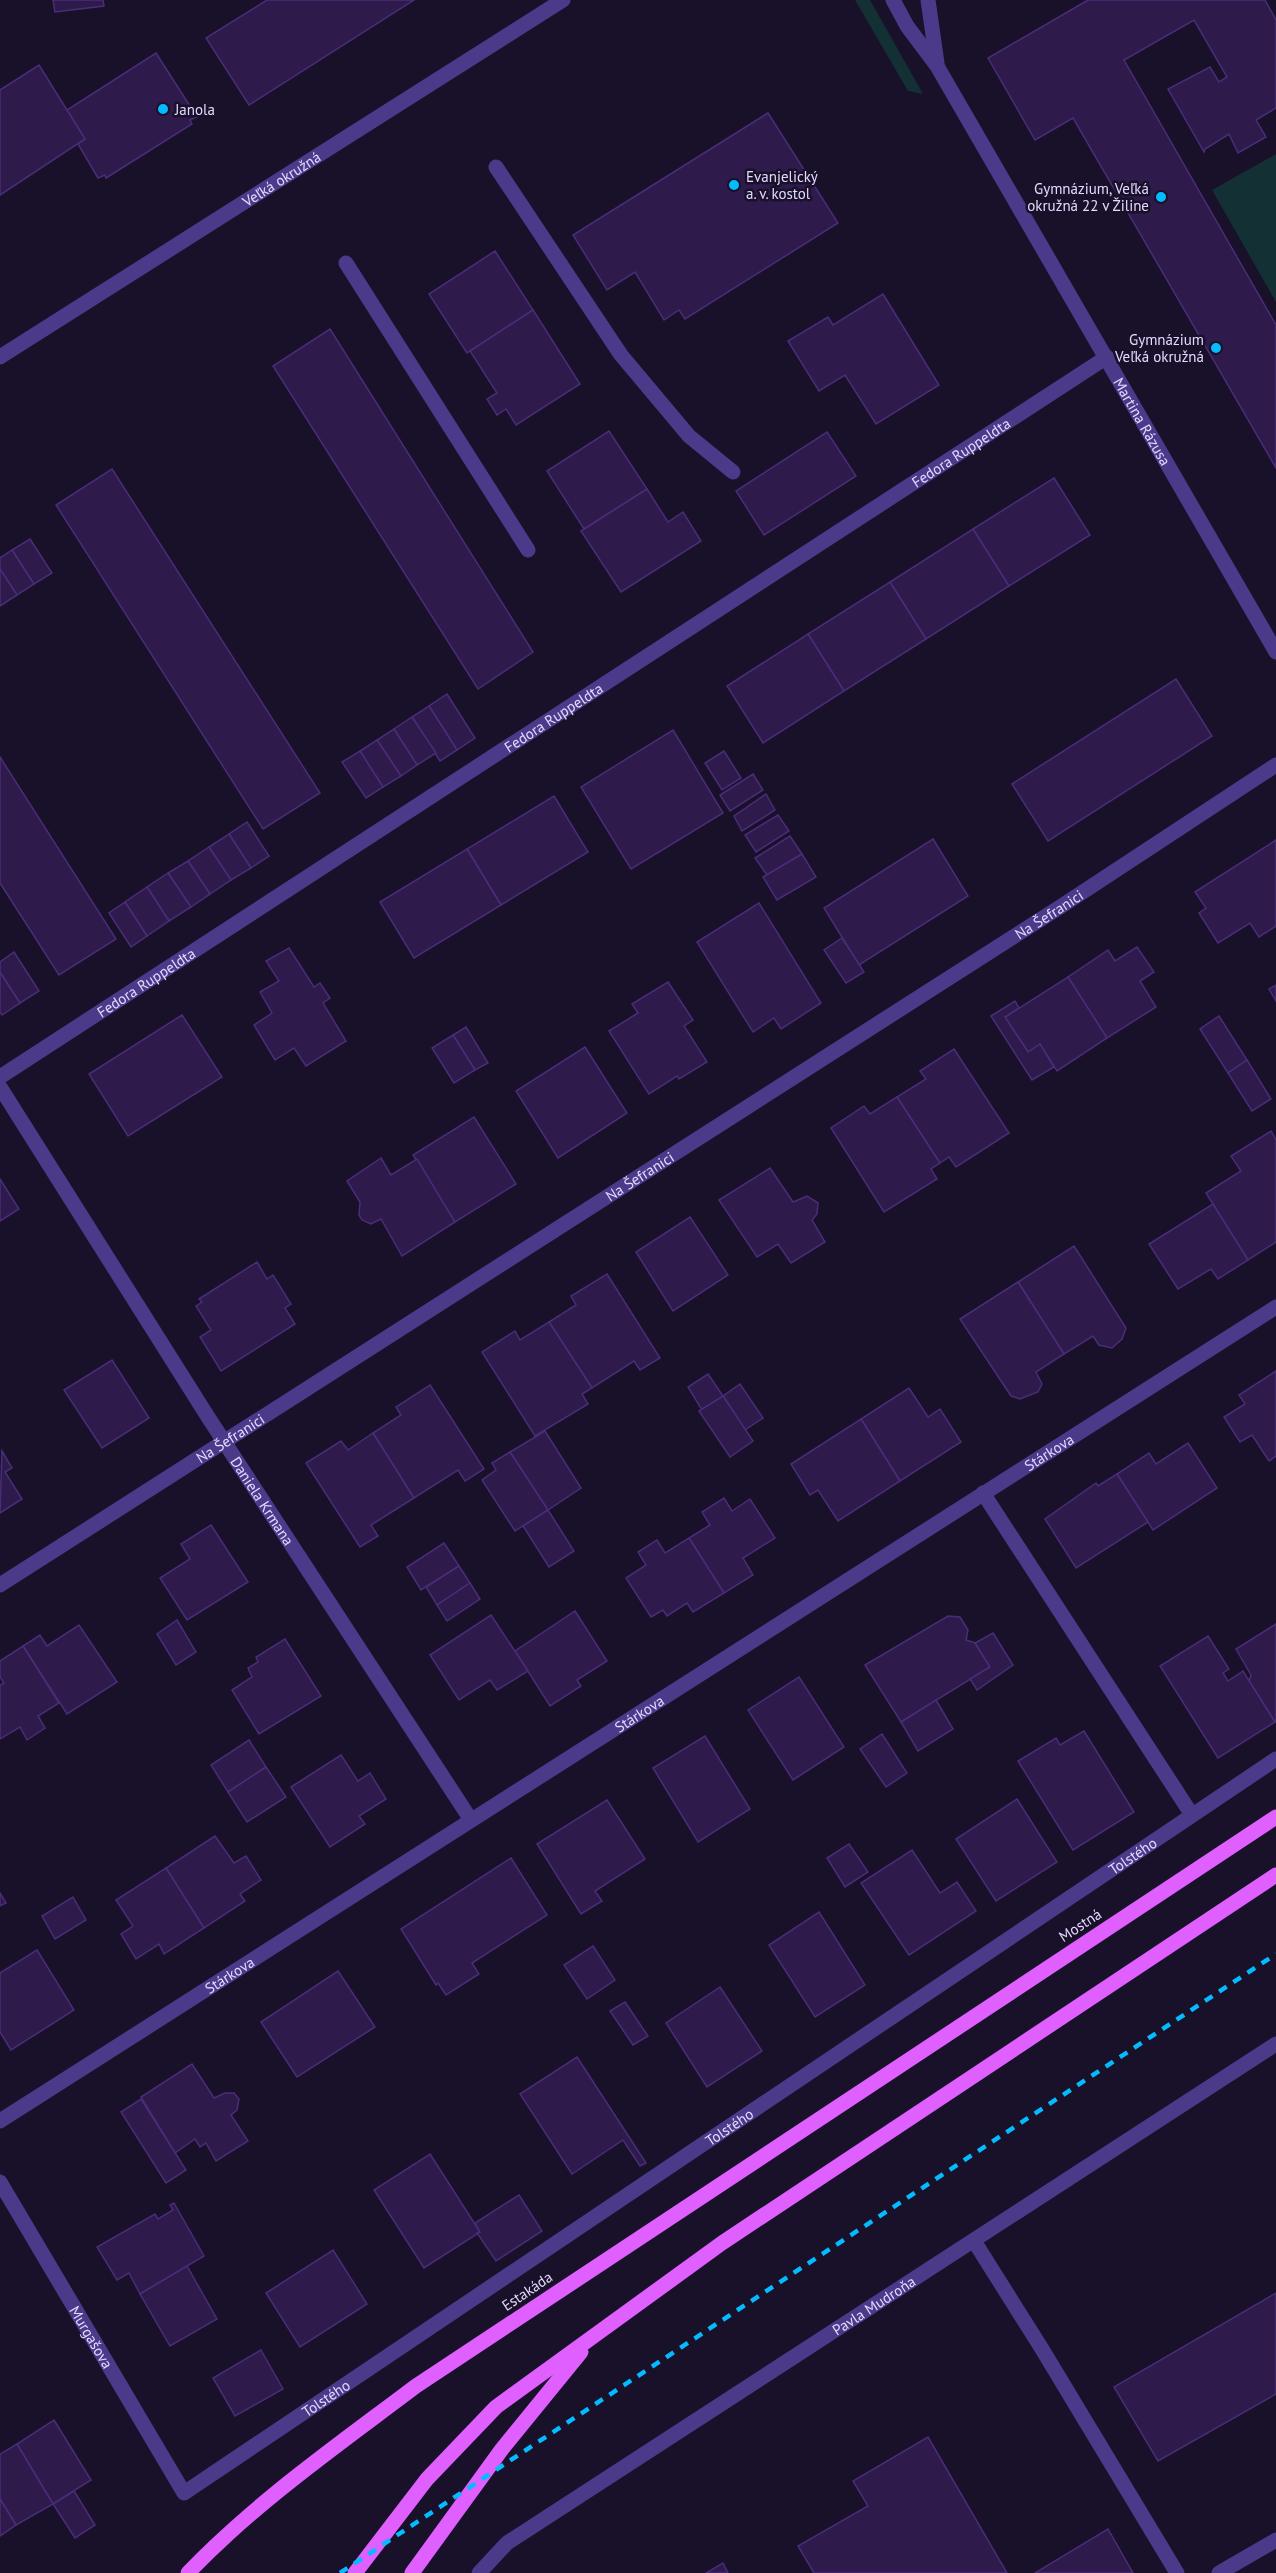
<svg xmlns="http://www.w3.org/2000/svg" width="1276" height="2573" font-family="'PT Sans',sans-serif">
  <style>
    .green { fill: #133035 }
    .building { fill: #2e1b4c; stroke: #492d78; stroke-width: 1.5 }
    .lines { fill: none; stroke-linecap: round; stroke-linejoin: round }
    .service { stroke: #4b3a8a; stroke-width: 15 }
    .minor { stroke: #4b3a8a; stroke-width: 15 }
    .primary { stroke: #df60ff; stroke-width: 15 }
    .rail { stroke: #05bbff; stroke-width: 4.5; stroke-dasharray: 9 8; stroke-linecap: butt }
    .poi-dot { fill: #05bbff; stroke: #19102a; stroke-width: 2 }
    .labels { text-anchor: middle; dominant-baseline: central; stroke-width: 5; stroke-linejoin: round; paint-order: stroke }
    .poi-label { font-size: 15px; fill: #e4d9ff; stroke: #19102a; text-anchor: start }
    .street-label { font-size: 15px; fill: #e4d9ff; stroke: #19102a }
  </style>
  <rect width="100%" height="100%" fill="#19102a"/>
  <g class="green">
    <polygon points="855,0 870,0 923,94 908,91"/>
    <polygon points="1276,154 1276,302 1212,190"/>
  </g>
  <g class="building">
    <polygon points="53,0 103,0 104,6 55,12"/>
    <polygon points="267,0 414,0 249,105 206,38"/>
    <polygon points="1088,0 1265,0 1276,20 1276,108 1256,120 1266,137 1238,153 1229,134 1205,149 1204,152 1168,89 1210,67 1219,82 1227,77 1194,20 1124,60 1276,325 1276,468 1073,118 1035,140 988,58"/>
    <polygon points="156,53 197,117 190,120 192,124 106,178 105,175 98,178 78,144 85,139 67,110"/>
    <polygon points="39,65 85,139 0,195 0,90"/>
    <polygon points="768,113 838,223 685,319 679,310 664,320 635,272 607,290 573,235"/>
    <polygon points="495,251 533,310 467,353 429,294"/>
    <polygon points="883,294 939,385 876,424 845,375 819,391 788,341 828,317 833,325"/>
    <polygon points="533,310 580,384 516,425 506,409 497,415 487,399 497,393 470,351"/>
    <polygon points="330,329 533,652 478,689 273,366"/>
    <polygon points="609,431 647,489 584,529 547,471"/>
    <polygon points="827,432 856,476 764,535 736,491"/>
    <polygon points="112,469 320,793 263,829 56,505"/>
    <polygon points="1054,478 1090,535 1009,586 973,529"/>
    <polygon points="647,489 668,522 683,512 701,541 621,592 581,531"/>
    <polygon points="973,529 1009,586 926,639 890,582"/>
    <polygon points="30,539 52,573 34,584 12,550"/>
    <polygon points="12,550 34,584 17,595 0,569 0,558"/>
    <polygon points="0,569 17,595 0,606"/>
    <polygon points="890,582 926,639 844,691 808,634"/>
    <polygon points="808,634 844,691 763,743 727,686"/>
    <polygon points="1176,679 1212,736 1048,841 1012,784"/>
    <polygon points="447,694 475,738 457,750 429,706"/>
    <polygon points="429,706 457,750 440,761 412,717"/>
    <polygon points="412,717 436,753 417,765 394,729"/>
    <polygon points="394,729 417,765 401,776 377,740"/>
    <polygon points="673,730 723,813 631,869 581,787"/>
    <polygon points="377,740 401,776 383,787 360,751"/>
    <polygon points="360,751 383,787 366,798 342,762"/>
    <polygon points="724,751 741,778 722,790 705,763"/>
    <polygon points="0,757 116,939 59,975 0,883"/>
    <polygon points="753,774 763,790 730,811 720,795"/>
    <polygon points="766,794 775,810 742,831 734,816"/>
    <polygon points="554,796 588,852 501,905 467,849"/>
    <polygon points="778,815 789,831 756,852 745,835"/>
    <polygon points="247,822 269,856 251,868 229,834"/>
    <polygon points="229,834 251,868 231,880 209,847"/>
    <polygon points="790,836 802,854 767,875 755,858"/>
    <polygon points="933,839 968,896 859,965 824,908"/>
    <polygon points="1276,840 1276,926 1259,937 1250,923 1218,943 1199,913 1206,908 1195,892"/>
    <polygon points="209,847 231,880 210,894 188,861"/>
    <polygon points="467,849 501,905 414,958 380,902"/>
    <polygon points="802,854 816,877 777,900 763,877"/>
    <polygon points="188,861 210,894 191,907 168,873"/>
    <polygon points="168,873 191,907 169,921 147,887"/>
    <polygon points="147,887 169,921 147,936 125,902"/>
    <polygon points="125,902 147,936 131,947 109,913"/>
    <polygon points="759,903 821,1003 781,1029 774,1018 753,1032 697,942"/>
    <polygon points="842,938 864,972 846,983 824,950"/>
    <polygon points="1137,947 1154,972 1140,981 1156,1007 1107,1038 1068,977 1108,950 1115,961"/>
    <polygon points="289,948 314,987 320,983 330,998 323,1003 346,1041 306,1066 294,1048 275,1060 254,1025 272,1013 260,992 279,981 266,961"/>
    <polygon points="14,952 39,991 20,1003 0,972 0,962"/>
    <polygon points="0,972 20,1003 2,1015 0,1012"/>
    <polygon points="1068,977 1107,1038 1057,1071 1040,1044 1028,1052 1005,1017"/>
    <polygon points="668,982 693,1020 684,1026 707,1062 679,1079 677,1076 649,1094 609,1031 638,1013 632,1004"/>
    <polygon points="1276,985 1276,1001 1269,989"/>
    <polygon points="1015,1001 1019,1008 1005,1017 1028,1052 1040,1044 1054,1067 1032,1080 991,1016"/>
    <polygon points="182,1015 222,1077 128,1136 89,1074"/>
    <polygon points="1219,1016 1247,1060 1228,1073 1200,1029"/>
    <polygon points="466,1027 488,1063 475,1070 453,1035"/>
    <polygon points="453,1035 475,1070 454,1083 432,1048"/>
    <polygon points="585,1047 627,1113 558,1158 516,1091"/>
    <polygon points="954,1049 1009,1133 956,1167 949,1157 940,1163 897,1097 926,1079 920,1071"/>
    <polygon points="1247,1060 1271,1099 1252,1111 1228,1073"/>
    <polygon points="897,1097 940,1163 931,1169 937,1179 884,1212 831,1128 864,1106 870,1114"/>
    <polygon points="474,1117 516,1184 455,1222 413,1155"/>
    <polygon points="1271,1131 1276,1140 1276,1242 1248,1260 1206,1193 1241,1171 1231,1156"/>
    <polygon points="381,1158 391,1175 417,1159 455,1222 402,1256 381,1219 371,1224 362,1220 359,1215 360,1202 347,1181"/>
    <polygon points="770,1168 793,1202 807,1196 818,1203 817,1214 812,1220 825,1242 791,1263 778,1244 757,1257 719,1200"/>
    <polygon points="0,1179 19,1209 0,1221"/>
    <polygon points="1213,1204 1248,1260 1218,1279 1211,1269 1178,1289 1149,1244"/>
    <polygon points="690,1217 728,1275 673,1311 636,1252"/>
    <polygon points="1074,1246 1126,1328 1122,1339 1112,1348 1099,1345 1093,1336 1064,1354 1018,1282"/>
    <polygon points="257,1262 267,1279 273,1275 291,1304 285,1308 295,1324 221,1371 200,1337 211,1330 196,1306 202,1302 199,1299"/>
    <polygon points="607,1274 660,1358 640,1370 634,1361 592,1388 549,1322 576,1305 571,1296"/>
    <polygon points="1018,1282 1064,1354 1036,1372 1042,1384 1038,1392 1020,1399 1011,1396 960,1319"/>
    <polygon points="549,1322 592,1388 582,1394 588,1404 535,1436 482,1352 515,1331 520,1340"/>
    <polygon points="112,1360 149,1418 102,1448 64,1390"/>
    <polygon points="1276,1371 1276,1456 1269,1461 1252,1435 1240,1442 1224,1417 1245,1404 1239,1395"/>
    <polygon points="708,1374 723,1396 702,1410 688,1387"/>
    <polygon points="740,1384 763,1418 745,1430 723,1396"/>
    <polygon points="430,1385 484,1469 465,1481 458,1470 414,1498 373,1433 401,1415 396,1407"/>
    <polygon points="909,1388 928,1417 940,1409 961,1442 900,1481 861,1419"/>
    <polygon points="723,1396 753,1441 730,1457 699,1411"/>
    <polygon points="861,1419 900,1481 838,1521 818,1490 810,1495 791,1464"/>
    <polygon points="545,1431 581,1488 548,1510 510,1452"/>
    <polygon points="373,1433 414,1498 371,1525 378,1536 360,1547 306,1463 341,1441 348,1450"/>
    <polygon points="1188,1443 1217,1488 1153,1530 1117,1474 1149,1453 1156,1464"/>
    <polygon points="2,1451 12,1468 5,1472 22,1499 0,1513"/>
    <polygon points="510,1452 548,1510 515,1531 482,1480 496,1470 492,1463"/>
    <polygon points="1117,1474 1148,1522 1076,1568 1045,1519 1096,1483 1098,1486"/>
    <polygon points="724,1498 732,1511 750,1499 775,1538 743,1558 753,1575 724,1593 689,1538 710,1525 702,1512"/>
    <polygon points="548,1510 574,1551 549,1567 523,1526"/>
    <polygon points="211,1525 248,1582 187,1620 160,1578 190,1559 181,1544"/>
    <polygon points="689,1538 724,1593 693,1612 687,1603 667,1616 663,1610 651,1617 626,1578 646,1565 638,1552 657,1540 665,1553"/>
    <polygon points="444,1543 459,1566 421,1590 407,1567"/>
    <polygon points="459,1566 470,1583 437,1605 426,1587"/>
    <polygon points="470,1583 480,1599 447,1621 437,1605"/>
    <polygon points="575,1611 607,1661 577,1680 581,1686 550,1706 515,1651"/>
    <polygon points="491,1615 528,1671 497,1690 490,1680 459,1700 430,1655"/>
    <polygon points="948,1616 960,1617 968,1630 966,1640 975,1643 990,1667 901,1722 865,1665"/>
    <polygon points="177,1620 196,1652 176,1665 157,1634"/>
    <polygon points="1276,1624 1276,1721 1275,1722 1249,1681 1251,1675 1236,1649"/>
    <polygon points="79,1625 117,1682 67,1714 23,1646 40,1635 47,1646"/>
    <polygon points="993,1633 1013,1665 977,1690 970,1679 990,1667 975,1643"/>
    <polygon points="1208,1636 1229,1669 1223,1673 1228,1681 1243,1671 1275,1722 1218,1758 1160,1666"/>
    <polygon points="285,1639 321,1696 259,1734 232,1690 252,1677 248,1668 258,1662 256,1657"/>
    <polygon points="23,1646 59,1703 38,1716 45,1728 27,1740 20,1727 0,1739 0,1685 4,1683 0,1677 0,1661"/>
    <polygon points="799,1677 844,1747 793,1780 748,1710"/>
    <polygon points="936,1700 953,1729 918,1751 901,1722"/>
    <polygon points="1084,1731 1134,1812 1073,1850 1018,1761 1056,1738 1060,1745"/>
    <polygon points="882,1734 907,1773 886,1787 860,1749"/>
    <polygon points="705,1736 750,1809 698,1842 653,1768"/>
    <polygon points="249,1740 266,1767 228,1792 211,1765"/>
    <polygon points="341,1755 358,1781 370,1773 386,1799 359,1816 365,1824 330,1847 291,1787"/>
    <polygon points="266,1767 286,1797 247,1822 228,1792"/>
    <polygon points="1017,1799 1057,1862 996,1901 956,1839"/>
    <polygon points="607,1800 645,1859 595,1891 602,1901 581,1914 537,1844"/>
    <polygon points="215,1836 234,1863 246,1856 261,1880 240,1894 245,1901 204,1928 166,1868"/>
    <polygon points="849,1844 868,1872 845,1887 827,1858"/>
    <polygon points="912,1850 940,1893 957,1882 976,1911 909,1955 861,1883"/>
    <polygon points="511,1858 547,1915 472,1963 479,1974 446,1995 438,1983 436,1985 401,1929"/>
    <polygon points="166,1868 204,1928 164,1954 159,1944 136,1959 121,1934 133,1926 116,1900"/>
    <polygon points="0,1893 6,1903 0,1906"/>
    <polygon points="73,1897 86,1920 55,1939 42,1916"/>
    <polygon points="819,1912 865,1985 815,2017 769,1945"/>
    <polygon points="593,1946 615,1980 587,1999 564,1965"/>
    <polygon points="37,1950 74,2010 11,2050 0,2032 0,1973"/>
    <polygon points="338,1971 375,2027 297,2077 261,2022"/>
    <polygon points="720,1987 762,2051 707,2087 666,2023"/>
    <polygon points="625,2002 648,2036 633,2045 610,2011"/>
    <polygon points="577,2057 646,2163 640,2166 623,2140 572,2174 520,2094"/>
    <polygon points="192,2064 214,2098 225,2093 234,2093 239,2099 237,2110 231,2115 248,2141 216,2161 206,2143 200,2147 195,2139 175,2153 141,2097"/>
    <polygon points="141,2099 186,2170 166,2183 121,2112"/>
    <polygon points="430,2154 480,2232 424,2268 374,2190"/>
    <polygon points="519,2195 542,2231 496,2261 477,2233 480,2232 475,2223"/>
    <polygon points="174,2203 204,2256 140,2294 129,2273 117,2280 97,2247 155,2214 158,2219 173,2210 170,2205"/>
    <polygon points="333,2250 367,2304 300,2347 266,2293"/>
    <polygon points="187,2266 217,2319 170,2346 140,2294"/>
    <polygon points="1276,2293 1276,2394 1158,2461 1114,2387"/>
    <polygon points="261,2350 283,2389 235,2416 213,2378"/>
    <polygon points="54,2420 91,2480 53,2504 17,2444"/>
    <polygon points="928,2437 1007,2573 814,2573 798,2546 868,2506 853,2481"/>
    <polygon points="17,2444 53,2504 16,2525 0,2499 0,2454"/>
    <polygon points="74,2491 95,2525 75,2538 53,2504"/>
    <polygon points="0,2499 16,2525 0,2536"/>
    <polygon points="1108,2529 1133,2573 1035,2573"/>
    <polygon points="723,2563 728,2573 706,2573"/>
  </g>
  <g class="lines">
    <g class="service">
      <polyline points="496,167 621,355 689,436 733,472"/>
      <polyline points="346,263 528,550"/>
      <polyline points="974,2241 1042,2349 1177,2573"/>
      <polyline points="1219,2573 1276,2540"/>
    </g>
    <g class="minor">
      <path id="s1" d="M893,0l14,26 30,40 339,586"/>
      <polyline points="928,0 937,63"/>
      <path id="s2" d="M0,357l563,-357"/>
      <path id="s3" d="M0,1077l1107,-720"/>
      <path id="s4" d="M0,1087l208,330 263,403"/>
      <polyline points="983,1493 1192,1815"/>
      <path id="s5" d="M0,1585l1060,-678 216,-142"/>
      <path id="s6" d="M0,2121l1276,-814"/>
      <path id="s7" d="M0,2182l184,311 1092,-734"/>
      <path id="s8" d="M479,2573l28,-30 769,-499"/>
    </g>
    <g class="primary">
      <path d="M188,2573c68,-71 150,-128 228,-187l860,-569"/>
      <polyline points="355,2573 427,2479 496,2407 722,2243 1276,1875"/>
      <polyline points="412,2573 502,2449 581,2352"/>
    </g>
    <polyline class="rail" points="340,2573 1276,1954"/>
  </g>
  <g class="poi-dot">
    <circle cx="163" cy="109" r="6"/>
    <circle cx="734" cy="185" r="6"/>
    <circle cx="1161" cy="197" r="6"/>
    <circle cx="1216" cy="348" r="6"/>
  </g>
  <g class="labels">
    <g class="poi-label">
      <text x="175" y="109">Janola</text>
      <text x="746" y="176">Evanjelický<tspan x="746" dy="17">a. v. kostol</tspan></text>
      <text x="1149" y="188" text-anchor="end">Gymnázium, Veľká<tspan x="1149" dy="17">okružná 22 v Žiline</tspan></text>
      <text x="1204" y="339" text-anchor="end">Gymnázium<tspan x="1204" dy="17">Veľká okružná</tspan></text>
    </g>
    <g class="street-label">
      <text stroke="none"><textPath href="#s2" startOffset="333">Veľká okružná</textPath></text>
      <text stroke="none"><textPath href="#s1" startOffset="490">Martina Rázusa</textPath></text>
      <text stroke="none"><textPath href="#s3" startOffset="1146">Fedora Ruppeldta</textPath></text>
      <text stroke="none"><textPath href="#s3" startOffset="660">Fedora Ruppeldta</textPath></text>
      <text stroke="none"><textPath href="#s5" startOffset="1245">Na Šefranici</textPath></text>
      <text stroke="none"><textPath href="#s3" startOffset="174">Fedora Ruppeldta</textPath></text>
      <text stroke="none"><textPath href="#s5" startOffset="759">Na Šefranici</textPath></text>
      <text stroke="none"><textPath href="#s5" startOffset="273">Na Šefranici</textPath></text>
      <text stroke="none"><textPath href="#s6" startOffset="1244">Stárkova</textPath></text>
      <text stroke="none"><textPath href="#s4" startOffset="490">Daniela Krmana</textPath></text>
      <text stroke="none"><textPath href="#s6" startOffset="758">Stárkova</textPath></text>
      <text stroke="none"><textPath href="#s7" startOffset="1504">Tolstého</textPath></text>
      <text transform="translate(1080 1925) rotate(-33)">Mostná</text>
      <text stroke="none"><textPath href="#s6" startOffset="272">Stárkova</textPath></text>
      <text stroke="none"><textPath href="#s7" startOffset="1018">Tolstého</textPath></text>
      <text transform="translate(527 2291) rotate(-34)">Estakáda</text>
      <text stroke="none"><textPath href="#s8" startOffset="478">Pavla Mudroňa</textPath></text>
      <text stroke="none"><textPath href="#s7" startOffset="180">Murgašova</textPath></text>
      <text stroke="none"><textPath href="#s7" startOffset="532">Tolstého</textPath></text>
    </g>
  </g>
</svg>
